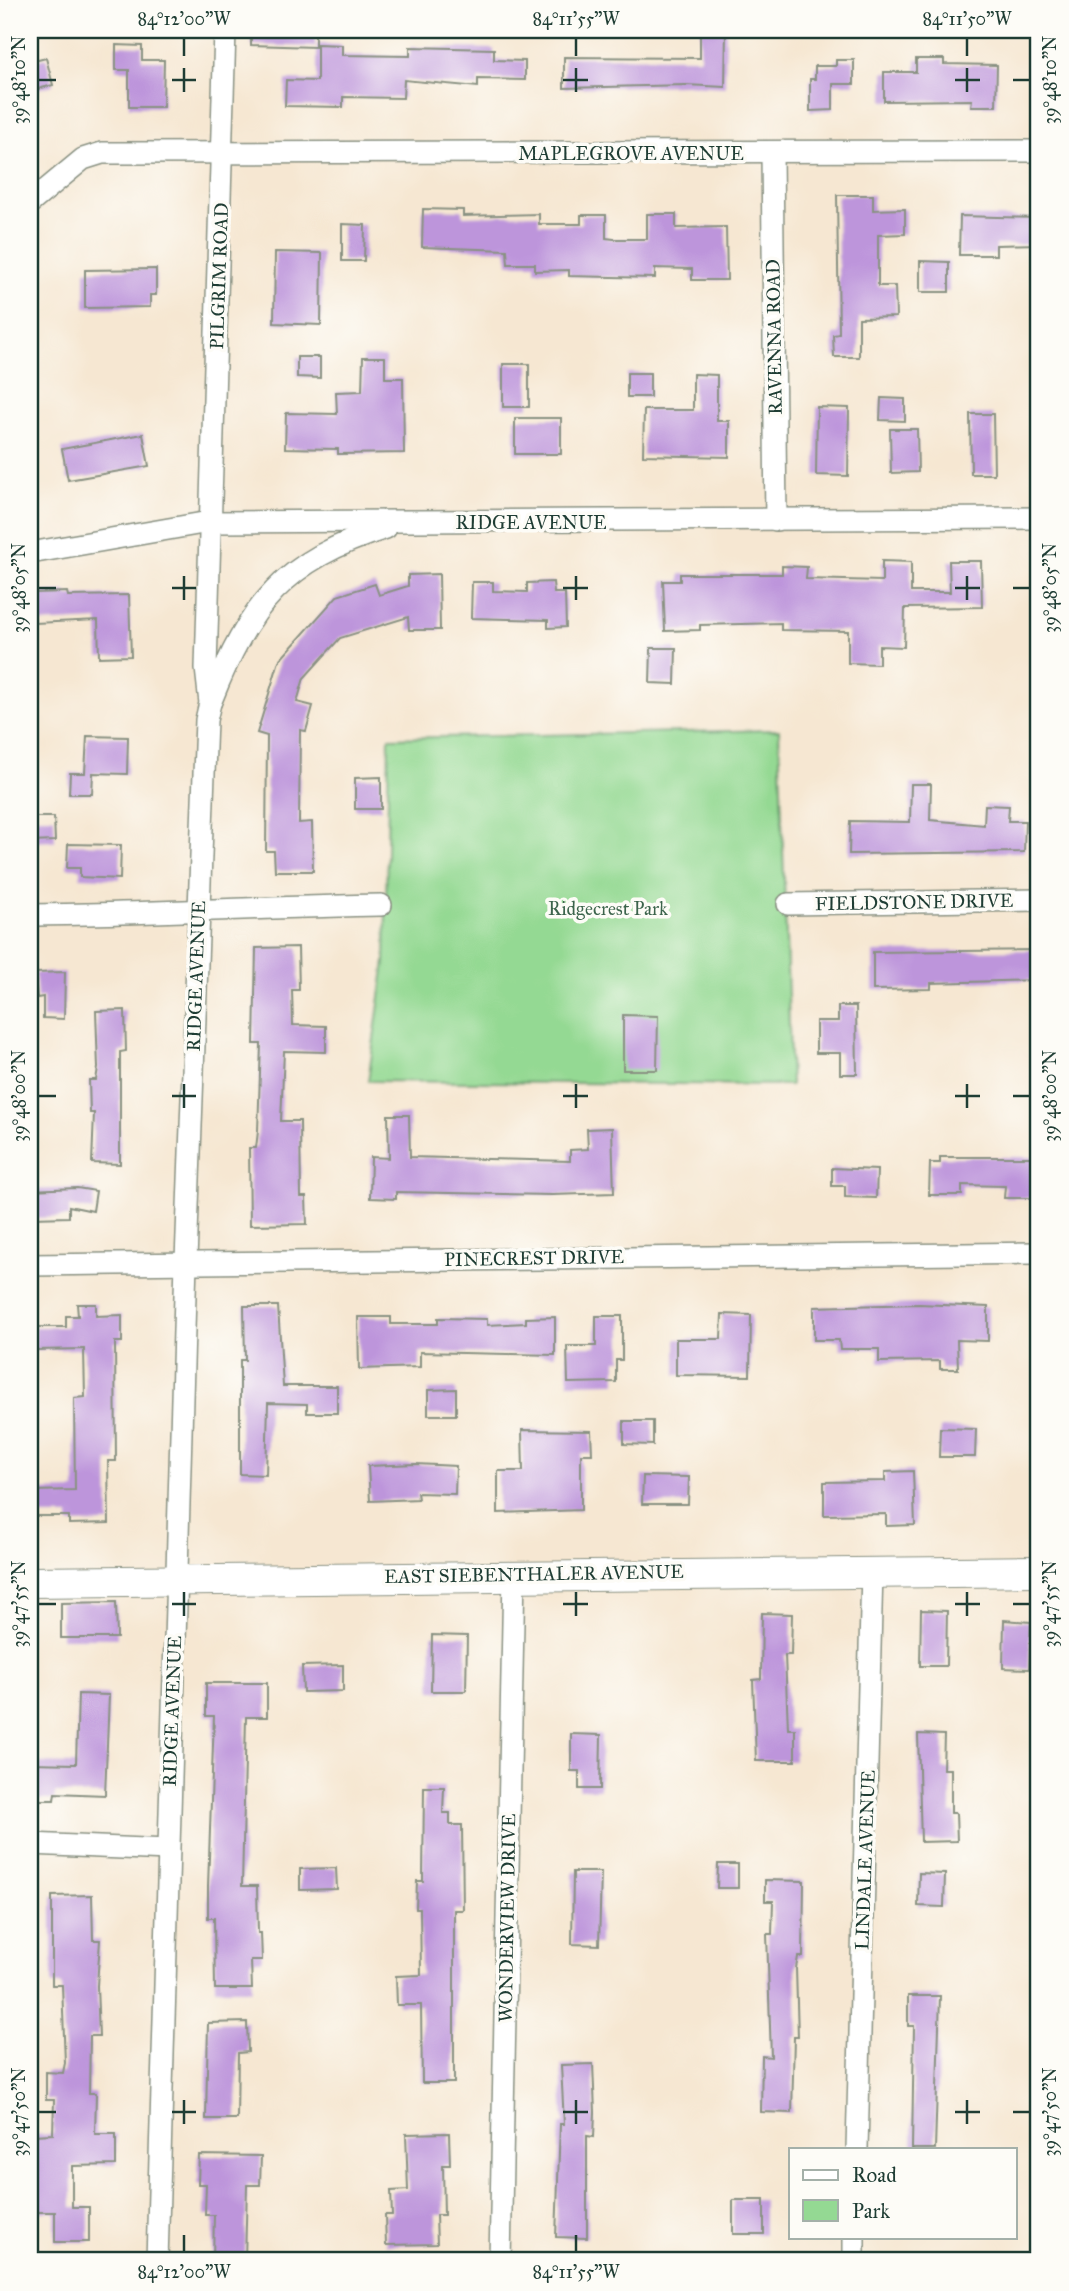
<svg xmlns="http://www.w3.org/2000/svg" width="1069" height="2291" font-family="'IM FELL Great Primer',serif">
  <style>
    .green { fill: #94d993; stroke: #5a8b64; stroke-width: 2 }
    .building { fill: #bd95db }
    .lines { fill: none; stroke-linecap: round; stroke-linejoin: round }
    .street-casing { stroke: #8a9283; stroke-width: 24 }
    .secondary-casing { stroke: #8a9283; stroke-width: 32 }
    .street { stroke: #fff; stroke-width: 21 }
    .secondary { stroke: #fff; stroke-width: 30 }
    .ticks { fill: none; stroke: #1f3d34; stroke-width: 2.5 }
    .labels { text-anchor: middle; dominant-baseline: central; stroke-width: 7; stroke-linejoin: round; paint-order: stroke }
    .street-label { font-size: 19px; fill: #1f3d34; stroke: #fdfcf7 }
    .park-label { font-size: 19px; fill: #3c644c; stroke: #fdfcf7 }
    .neatline { fill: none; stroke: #1f3d34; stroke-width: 2.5 }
    .ticks-label { font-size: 18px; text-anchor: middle; fill: #1f3d34 }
  </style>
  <rect width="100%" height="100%" fill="#fdfcf7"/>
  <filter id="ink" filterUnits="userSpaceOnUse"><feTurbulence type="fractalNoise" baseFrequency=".0143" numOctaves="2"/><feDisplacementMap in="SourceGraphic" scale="14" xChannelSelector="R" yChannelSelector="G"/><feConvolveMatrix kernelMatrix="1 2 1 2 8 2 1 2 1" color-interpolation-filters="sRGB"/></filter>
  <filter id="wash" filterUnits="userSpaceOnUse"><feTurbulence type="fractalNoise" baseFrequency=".00686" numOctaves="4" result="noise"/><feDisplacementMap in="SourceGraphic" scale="28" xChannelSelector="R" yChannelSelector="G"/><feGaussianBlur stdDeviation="1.57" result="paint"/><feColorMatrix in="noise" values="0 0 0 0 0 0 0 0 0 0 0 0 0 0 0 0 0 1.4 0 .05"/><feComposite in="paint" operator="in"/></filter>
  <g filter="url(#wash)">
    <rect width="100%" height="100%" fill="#f6e7d2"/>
    <polygon class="green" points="779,730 791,1085 368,1081 385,962 389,738"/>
    <g id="blocks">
      <g class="building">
        <polygon points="251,30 315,30 315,47 251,45"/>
        <polygon points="700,30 726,30 725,87 686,85 564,88 564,57 700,58"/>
        <polygon points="317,44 342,45 342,55 410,56 410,47 494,49 494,60 525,61 525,80 478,79 478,87 404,80 403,98 343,97 343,107 285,106 286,80 317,81"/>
        <polygon points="116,45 142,46 142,60 164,60 163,107 129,107 129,70 116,70"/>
        <polygon points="46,58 53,85 30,91 30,62"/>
        <polygon points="916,59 944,59 944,64 997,65 996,106 971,106 972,100 884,101 884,72 916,72"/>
        <polygon points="836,60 854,60 854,84 833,84 833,110 810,111 810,79 815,79 815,66 836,66"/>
        <polygon points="837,195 873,195 873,210 905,209 905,234 878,235 878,286 895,286 896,317 859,318 859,357 834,357 833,335 839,334"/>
        <polygon points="423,209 463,210 463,216 539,214 539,224 581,224 581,215 606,215 606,238 614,239 647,239 647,214 676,214 676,228 726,227 727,280 692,280 692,269 655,268 655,278 569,276 569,270 535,271 535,264 508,264 507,250 422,247"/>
        <polygon points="960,216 1039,218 1039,244 996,245 996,255 959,255"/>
        <polygon points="342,224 365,225 364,261 342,261"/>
        <polygon points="275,252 322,253 321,325 274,323"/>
        <polygon points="920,261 949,262 949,292 920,292"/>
        <polygon points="156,269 156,295 150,295 150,307 85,308 85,270"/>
        <polygon points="297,357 320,357 320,378 297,377"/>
        <polygon points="363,357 385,357 385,378 403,378 404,453 338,454 338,449 285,448 286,413 337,414 336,392 362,391"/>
        <rect x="503" y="364" width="26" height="43"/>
        <rect x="627" y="373" width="23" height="24"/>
        <polygon points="693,374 717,375 717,421 729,421 729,457 643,455 644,410 693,410"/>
        <polygon points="881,398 905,399 905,421 880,420"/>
        <polygon points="817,407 849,408 848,476 816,475"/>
        <polygon points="970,414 993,414 994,474 971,474"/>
        <rect x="515" y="418" width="46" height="36"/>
        <polygon points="890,429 917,429 918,472 891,473"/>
        <polygon points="143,434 149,466 68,480 62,449"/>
        <polygon points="882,561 911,562 911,592 950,592 949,561 981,561 982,607 905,608 904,647 879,646 879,664 848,663 848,631 781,630 781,623 700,625 700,630 665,631 663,581 680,581 680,574 782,574 782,566 807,567 806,579 882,581"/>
        <polygon points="439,574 440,630 409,630 408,617 340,638 304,678 297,702 313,706 306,731 300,730 299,823 312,822 313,871 275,871 274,851 266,851 267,736 257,733 279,661 337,596 375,584 379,595 408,586 408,575"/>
        <polygon points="472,582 493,582 493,591 527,592 527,583 553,582 554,593 565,593 566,627 548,628 548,620 471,618"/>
        <polygon points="67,592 68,596 129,595 131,656 99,657 98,620 35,623 33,593"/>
        <polygon points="651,648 676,648 675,684 650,683"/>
        <polygon points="87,736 128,737 127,774 93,773 92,794 69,794 70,773 85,773"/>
        <polygon points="381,777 381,809 355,809 355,778"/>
        <polygon points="911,784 931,784 930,820 984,825 985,805 1009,806 1008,821 1025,821 1024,852 849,854 850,821 910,822"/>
        <polygon points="30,817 54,817 55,841 30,842"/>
        <polygon points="68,844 121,845 120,879 80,877 80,868 67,868"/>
        <polygon points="298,947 299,990 292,990 293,1025 326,1026 326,1052 284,1051 281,1121 300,1121 301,1197 306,1197 307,1224 250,1225 249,1148 256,1148 258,1131 261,1044 254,1044 256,948"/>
        <polygon points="1039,950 1039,980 931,983 931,989 873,990 873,952"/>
        <polygon points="65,972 64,1019 43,1018 43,997 37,998 35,973"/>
        <polygon points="838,1006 856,1006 857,1074 840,1074 840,1053 816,1053 816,1021 838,1021"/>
        <polygon points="125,1010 126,1051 120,1052 120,1164 92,1163 94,1113 90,1113 89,1080 96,1080 98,1068 96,1011"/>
        <polygon points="623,1015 658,1016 657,1070 623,1070"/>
        <polygon points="388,1115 409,1115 410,1157 570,1161 570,1150 588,1149 587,1129 612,1128 614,1193 552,1195 396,1192 396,1199 370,1198 371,1157 389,1158"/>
        <polygon points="940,1157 1039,1157 1039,1198 1004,1198 1005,1186 962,1185 962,1195 929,1195 930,1163 940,1163"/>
        <polygon points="832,1168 877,1170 876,1198 845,1197 845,1186 832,1186"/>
        <polygon points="77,1188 96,1191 93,1211 69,1206 69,1217 32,1218 30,1190"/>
        <polygon points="77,1304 96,1304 96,1316 122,1315 122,1342 115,1342 116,1461 108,1461 109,1523 69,1524 69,1516 33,1516 32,1491 75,1490 74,1398 85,1397 84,1349 35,1350 35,1327 66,1327 66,1316 78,1316"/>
        <polygon points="919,1304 988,1307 988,1341 957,1340 958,1369 940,1369 940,1361 879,1362 879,1349 840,1349 839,1340 814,1340 814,1307"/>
        <polygon points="244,1306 278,1306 283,1386 337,1386 337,1413 307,1413 307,1404 268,1403 266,1475 240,1474 240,1360 245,1360"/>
        <polygon points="722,1314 751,1315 750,1376 676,1375 676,1339 721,1339"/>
        <polygon points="596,1316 622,1316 622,1360 616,1360 616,1382 568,1383 567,1346 596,1346"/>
        <polygon points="358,1317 391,1317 391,1324 438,1324 438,1318 487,1319 487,1325 526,1323 526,1318 555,1317 555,1355 420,1352 420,1367 359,1369"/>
        <polygon points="456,1389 456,1415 428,1415 428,1390"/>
        <polygon points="624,1421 653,1421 653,1445 624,1444"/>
        <polygon points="940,1428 976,1429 975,1457 939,1457"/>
        <polygon points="522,1430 591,1431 592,1454 581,1454 581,1510 498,1513 498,1471 523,1471"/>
        <polygon points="416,1464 456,1466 455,1494 417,1493 418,1499 370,1501 368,1466"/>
        <polygon points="913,1471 915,1525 886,1526 886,1514 824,1515 824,1482 885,1481 885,1472"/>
        <polygon points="643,1476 689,1477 688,1504 642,1504"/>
        <polygon points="116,1602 117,1638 61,1638 61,1603"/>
        <polygon points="921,1610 947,1611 946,1666 920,1666"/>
        <polygon points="762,1613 792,1614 791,1655 785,1655 788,1729 795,1729 795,1761 756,1761 753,1680 761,1679"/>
        <polygon points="1004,1620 1031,1622 1029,1669 1003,1668"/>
        <polygon points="432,1635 467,1636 466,1691 431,1691"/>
        <polygon points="343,1665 343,1691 303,1692 302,1666"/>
        <polygon points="206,1683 267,1683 267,1717 246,1717 242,1886 257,1886 258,1933 261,1933 262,1960 251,1960 252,1989 215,1989 214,1918 208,1918 208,1886 214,1716 206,1716"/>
        <polygon points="78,1694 109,1695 105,1795 55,1793 54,1800 30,1800 30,1763 76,1764"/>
        <polygon points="571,1734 601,1735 600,1789 579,1789 579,1771 571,1771"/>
        <polygon points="918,1734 944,1735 943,1769 951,1769 951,1813 956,1813 957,1841 921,1842"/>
        <polygon points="424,1787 444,1787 443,1813 450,1813 450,1825 462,1825 463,1910 454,1910 454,2083 422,2083 421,2005 397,2005 396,1976 421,1975 420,1909 416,1909 417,1881 423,1881"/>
        <polygon points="718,1864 738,1864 738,1888 717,1888"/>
        <polygon points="336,1868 337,1889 300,1890 300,1869"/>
        <polygon points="573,1872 601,1872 599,1945 572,1944"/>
        <polygon points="919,1873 945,1874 944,1907 918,1906"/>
        <polygon points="765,1880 804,1881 803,1957 798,1957 796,1968 798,2037 794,2037 792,2113 761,2112 762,2056 771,2057 767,1934 772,1934 773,1901 765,1901"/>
        <polygon points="92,1895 93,1940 100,1940 97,1986 99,2036 90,2036 89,2093 96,2093 95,2134 116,2134 116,2165 72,2166 72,2207 89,2207 89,2242 55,2242 55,2212 33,2212 32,2135 53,2134 54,2100 46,2100 46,2072 63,2073 65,2063 62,1985 52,1985 52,1896"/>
        <polygon points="908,1996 940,1996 935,2149 912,2149 914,2026 908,2026"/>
        <polygon points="247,2022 248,2052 238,2053 237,2119 206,2119 208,2023"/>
        <polygon points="593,2064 595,2112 594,2137 587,2136 587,2238 556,2237 560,2124 564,2124 561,2065"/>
        <polygon points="449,2133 450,2165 443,2165 444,2215 436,2215 437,2244 386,2245 385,2215 392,2215 391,2191 408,2190 406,2134"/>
        <polygon points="199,2155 261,2156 260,2185 247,2185 245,2261 213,2261 214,2215 205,2215 206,2184 198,2184"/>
        <rect x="733" y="2200" width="31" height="34"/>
      </g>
    </g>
  </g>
  <g filter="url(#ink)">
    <use href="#blocks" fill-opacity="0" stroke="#8a9283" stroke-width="2"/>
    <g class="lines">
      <defs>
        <g id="street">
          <polyline points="772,153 776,520"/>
          <polyline points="30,203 83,159 102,153 1039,151"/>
          <polyline points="30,553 209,522 1039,518"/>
          <path d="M211,701c38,-96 73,-141 175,-173"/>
          <polyline points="788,904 1039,900"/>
          <path d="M30,915c117,-1 234,-8 351,-10"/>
          <polyline points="30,1265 1039,1253"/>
          <polyline points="30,1844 168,1850"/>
          <polyline points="857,2149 872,1571"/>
          <polyline points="157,2261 186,1261 206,720 210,703 206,668 225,30"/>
          <polyline points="500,2261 514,1574"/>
          <polyline points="854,2261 854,2237"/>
        </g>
        <polyline id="secondary" points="30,1582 1039,1571"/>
      </defs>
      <use href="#street" class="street-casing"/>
      <use href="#secondary" class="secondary-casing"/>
      <use href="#street" class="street"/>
      <use href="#secondary" class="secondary"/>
    </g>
  </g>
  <path class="ticks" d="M184,38v18M576,38v18M967,38v18M184,68v24M576,68v24M967,68v24M38,80h18M172,80h24M563,80h25M955,80h25M1013,80h17M184,576v24M576,576v24M967,576v24M38,588h18M172,588h24M563,588h25M955,588h25M1013,588h17M184,1084v24M576,1084v24M967,1084v24M38,1096h18M172,1096h24M563,1096h25M955,1096h25M1013,1096h17M184,1592v24M576,1592v24M967,1592v24M38,1604h18M172,1604h24M563,1604h25M955,1604h25M1013,1604h17M184,2100v24M576,2100v24M967,2100v24M38,2112h18M172,2112h24M563,2112h25M955,2112h25M1013,2112h17M184,2235v17M576,2235v17"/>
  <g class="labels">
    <g class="street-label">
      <text x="631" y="153">MAPLEGROVE AVENUE</text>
      <text transform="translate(219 276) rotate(-88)">PILGRIM ROAD</text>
      <text transform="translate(774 337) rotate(-91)">RAVENNA ROAD</text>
      <text x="531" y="522">RIDGE AVENUE</text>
      <text transform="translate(914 902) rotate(-1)">FIELDSTONE DRIVE</text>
      <text transform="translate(196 976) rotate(-88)">RIDGE AVENUE</text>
      <text transform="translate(534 1258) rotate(-1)">PINECREST DRIVE</text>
      <text transform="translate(534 1574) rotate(-1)">EAST SIEBENTHALER AVENUE</text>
      <text transform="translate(172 1711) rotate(-88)">RIDGE AVENUE</text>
      <text transform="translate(865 1860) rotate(-88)">LINDALE AVENUE</text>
      <text transform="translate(507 1918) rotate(-89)">WONDERVIEW DRIVE</text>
    </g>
    <g class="park-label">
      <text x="608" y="908">Ridgecrest Park</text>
    </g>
  </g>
  <rect width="1069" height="2291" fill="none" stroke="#fdfcf7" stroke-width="77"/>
  <rect x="789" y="2148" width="228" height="91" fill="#fdfcf7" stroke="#a4b0a9" stroke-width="2"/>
  <rect x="803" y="2170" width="35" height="10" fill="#ffffff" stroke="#a4b0a9" stroke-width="2"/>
  <text x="852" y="2182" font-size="21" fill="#1f3d34">Road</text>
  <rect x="803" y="2200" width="35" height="21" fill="#94d993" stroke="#a4b0a9" stroke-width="2"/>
  <text x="852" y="2218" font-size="21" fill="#1f3d34">Park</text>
  <rect x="38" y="38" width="992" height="2214" class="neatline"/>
  <g class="ticks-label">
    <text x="184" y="25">84°12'00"W</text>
    <text x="576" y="25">84°11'55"W</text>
    <text x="967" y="25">84°11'50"W</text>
    <text transform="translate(19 80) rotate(-90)" y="6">39°48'10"N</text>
    <text transform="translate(1050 80) rotate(-90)" y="6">39°48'10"N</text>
    <text transform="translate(19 588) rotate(-90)" y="6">39°48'05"N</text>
    <text transform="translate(1050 588) rotate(-90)" y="6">39°48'05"N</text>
    <text transform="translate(19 1096) rotate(-90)" y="6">39°48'00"N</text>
    <text transform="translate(1050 1096) rotate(-90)" y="6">39°48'00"N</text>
    <text transform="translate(19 1604) rotate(-90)" y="6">39°47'55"N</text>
    <text transform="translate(1050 1604) rotate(-90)" y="6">39°47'55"N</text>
    <text transform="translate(19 2112) rotate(-90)" y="6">39°47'50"N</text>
    <text transform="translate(1050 2112) rotate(-90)" y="6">39°47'50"N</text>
    <text x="184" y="2278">84°12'00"W</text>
    <text x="576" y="2278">84°11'55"W</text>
  </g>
</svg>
